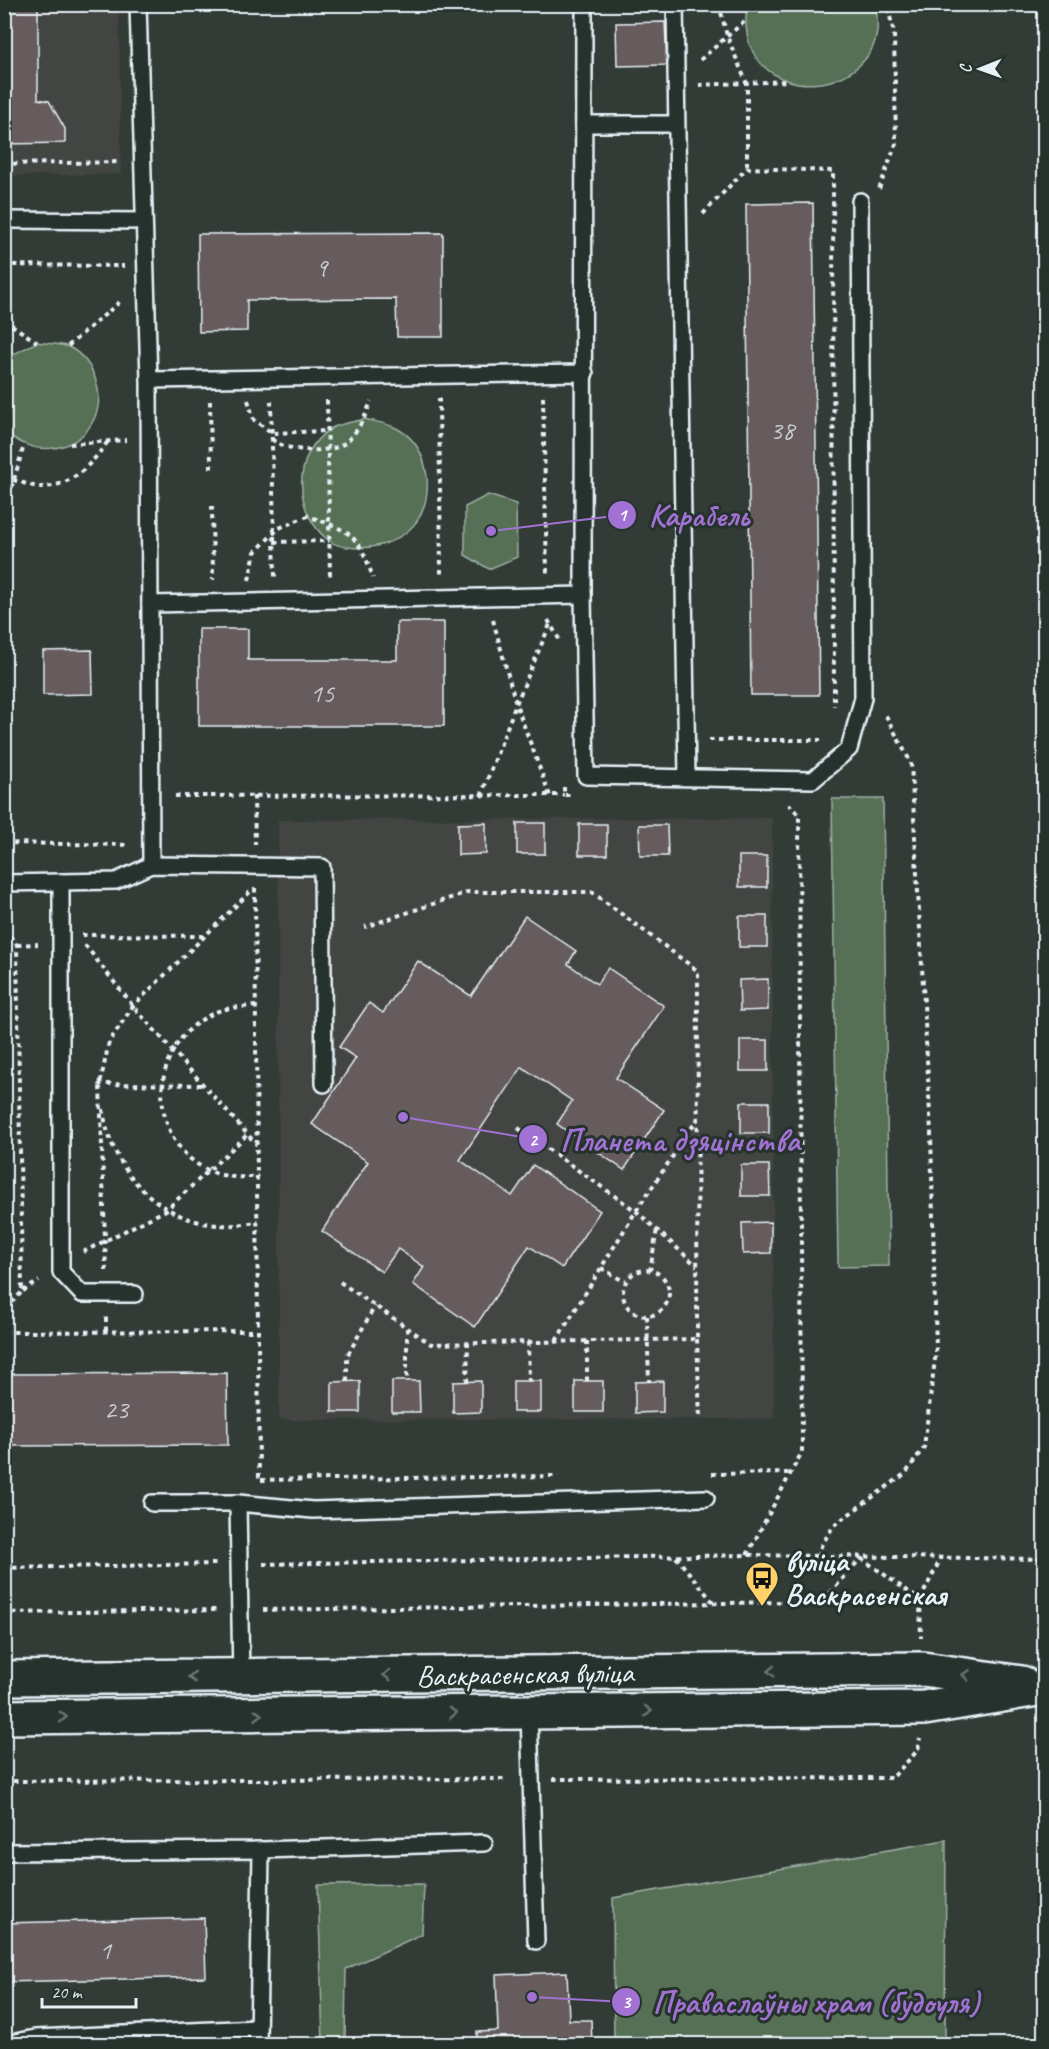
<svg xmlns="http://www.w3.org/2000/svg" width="1049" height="2049" font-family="Caveat,sans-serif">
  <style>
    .built { fill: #424542 }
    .green { fill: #567055; stroke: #9fb0a6; stroke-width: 1.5 }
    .building { fill: #665b5d; stroke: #e8f1f8; stroke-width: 1.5 }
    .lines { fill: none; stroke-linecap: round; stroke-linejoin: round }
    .lane-casing { stroke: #e8f1f8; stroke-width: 20 }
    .secondary-casing { stroke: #e8f1f8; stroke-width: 38 }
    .path { stroke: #e8f1f8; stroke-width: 4; stroke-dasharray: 4.5 4.5; stroke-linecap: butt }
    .lane { stroke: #26332d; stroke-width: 15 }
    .secondary { stroke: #26332d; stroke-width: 33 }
    .oneway { stroke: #6a7674 }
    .labels { text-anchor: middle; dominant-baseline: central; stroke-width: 6; stroke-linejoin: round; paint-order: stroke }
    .number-label { font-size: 27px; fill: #c8ccd1 }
    .poi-label { font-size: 30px; font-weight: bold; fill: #e8f1f8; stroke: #26332d; text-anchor: start }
    .street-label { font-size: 30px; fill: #e8f1f8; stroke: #26332d }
    .leader { fill: none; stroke: #a171d3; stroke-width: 2 }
    .callout-dot { fill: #a171d3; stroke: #26332d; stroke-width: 2 }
    .mark-label { font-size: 18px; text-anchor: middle; font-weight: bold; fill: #fff }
    .callout-label { font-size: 32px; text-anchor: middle; font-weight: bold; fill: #a171d3; stroke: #26332d; stroke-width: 6; stroke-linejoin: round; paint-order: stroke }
  </style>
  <rect width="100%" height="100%" fill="#333b37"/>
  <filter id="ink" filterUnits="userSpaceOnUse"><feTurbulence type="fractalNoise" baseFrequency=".0167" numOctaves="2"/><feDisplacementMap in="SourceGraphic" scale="12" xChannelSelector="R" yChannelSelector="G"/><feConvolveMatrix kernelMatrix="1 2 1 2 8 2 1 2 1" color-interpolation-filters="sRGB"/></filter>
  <g filter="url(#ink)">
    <g class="built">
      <polygon points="4,5 119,5 121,174 5,176"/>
      <polygon points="772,818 774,1419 279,1420 278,820"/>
    </g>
    <g class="green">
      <path d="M747,5h128c24,97 -144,113 -128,0z"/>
      <path d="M37,342c9,2 24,1 32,5 26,14 38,50 23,76 -18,32 -66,34 -87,6v-65l5,-8z"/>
      <path d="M365,419c10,3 22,4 31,9 31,15 39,59 24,88 -7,14 -24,25 -39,29 -15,4 -40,5 -53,-5 -35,-28 -36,-86 2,-111 9,-6 24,-7 35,-10z"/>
      <polygon points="488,495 516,504 517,557 489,569 465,555 465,507"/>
      <polygon points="832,799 883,799 889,1266 838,1267"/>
      <polygon points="946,1840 945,2044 614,2044 613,1898"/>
      <polygon points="424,1884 422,1934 346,1969 345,2044 323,2044 318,1885"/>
    </g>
    <g class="building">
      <polygon points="4,4 38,4 38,99 49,101 65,129 65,143 4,144"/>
      <polygon points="665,22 667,65 617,66 616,23"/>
      <polygon points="813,203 819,695 751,695 746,204"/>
      <polygon points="443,233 443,337 397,337 396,299 247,300 247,331 199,332 198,234"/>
      <polygon points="397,622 444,622 444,726 199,726 199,629 248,629 248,660 397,660"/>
      <polygon points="92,650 93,694 43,695 43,651"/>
      <polygon points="486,823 486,854 458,855 458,824"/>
      <rect x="517" y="823" width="28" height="31"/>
      <rect x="579" y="824" width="28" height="31"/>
      <polygon points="639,825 667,825 668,856 640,856"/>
      <rect x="739" y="856" width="28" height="31"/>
      <polygon points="525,916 576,951 568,964 597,984 608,968 664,1006 616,1078 664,1110 624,1170 557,1124 572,1101 522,1067 460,1160 512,1196 533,1165 600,1211 562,1268 529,1246 475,1327 413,1284 424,1267 398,1249 382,1272 322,1231 368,1162 312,1124 356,1058 339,1047 369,1003 383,1013 418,961 471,996"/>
      <rect x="739" y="916" width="28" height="31"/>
      <polygon points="768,979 768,1010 740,1011 739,980"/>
      <rect x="740" y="1040" width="28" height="31"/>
      <rect x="741" y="1102" width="28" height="31"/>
      <polygon points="741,1165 769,1165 770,1196 741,1196"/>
      <polygon points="771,1222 771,1253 743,1254 742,1223"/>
      <polygon points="227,1373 228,1445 4,1446 4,1374"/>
      <polygon points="360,1381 360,1412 332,1412 332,1382"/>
      <polygon points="392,1381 419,1381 420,1412 392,1412"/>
      <polygon points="481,1381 481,1412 453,1413 453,1382"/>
      <rect x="513" y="1381" width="28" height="31"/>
      <rect x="575" y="1381" width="28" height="31"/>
      <polygon points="663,1381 663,1412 635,1413 635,1382"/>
      <polygon points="204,1918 206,1977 4,1982 4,1923"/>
      <polygon points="567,1972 569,2020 591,2020 592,2044 477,2044 477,2032 498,2031 496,1975"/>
    </g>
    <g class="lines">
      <defs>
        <g id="lane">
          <polyline points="138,4 149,380 151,865"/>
          <polyline points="584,4 583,595 586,776 813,780 849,749 863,698 860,201"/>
          <polyline points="675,4 687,777"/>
          <polyline points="584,124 676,124"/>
          <polyline points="4,220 144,221"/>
          <polyline points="149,380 585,373"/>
          <polyline points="150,604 583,595"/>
          <polyline points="61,882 61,1272 82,1294 135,1294"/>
          <polyline points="4,883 116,881 151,865 322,867 324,1084"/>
          <polyline points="152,1503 238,1503 241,1677"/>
          <polyline points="238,1503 313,1510 706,1498"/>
          <polyline points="529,1712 536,1941"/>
          <polyline points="4,1852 261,1850 484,1843"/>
          <polyline points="6,2044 35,2038 257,2028"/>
          <polyline points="258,2044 261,1850"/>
        </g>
        <g id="secondary">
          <polyline points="4,1678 923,1669 1022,1683"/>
          <polyline points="4,1717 924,1708 1044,1688"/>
        </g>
      </defs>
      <use href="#lane" class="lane-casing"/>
      <use href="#secondary" class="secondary-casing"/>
      <g class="path">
        <polyline points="719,4 727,36 747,84 747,168"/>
        <polyline points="700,60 745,21"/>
        <polyline points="699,85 788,81"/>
        <polyline points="4,164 121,162"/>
        <polyline points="879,189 896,144 894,33 887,4"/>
        <polyline points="703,214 747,168 833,171 834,706"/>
        <polyline points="4,265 124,266"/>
        <polyline points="4,320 37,342"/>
        <polyline points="68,346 122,300"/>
        <polyline points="543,397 547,573"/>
        <polyline points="439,398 441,574"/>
        <polyline points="248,400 254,420 272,433 327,431"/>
        <polyline points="327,400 330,578"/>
        <polyline points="210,401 211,469"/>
        <polyline points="271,401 275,579"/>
        <path d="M272,439c12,13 57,15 71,5 14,-10 23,-28 28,-43"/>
        <polyline points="70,444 126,440"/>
        <path d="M13,480c9,2 20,7 28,7 32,0 51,-24 68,-47"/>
        <polyline points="212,506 213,580"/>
        <polyline points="4,514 24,445"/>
        <polyline points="274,542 329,541"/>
        <path d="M249,580l6,-28 24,-24 29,-12c42,15 51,18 65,62"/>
        <polyline points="493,620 516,704 550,796"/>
        <polyline points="548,620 559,639"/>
        <polyline points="709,740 821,740"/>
        <polyline points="564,787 564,795 572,795"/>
        <polyline points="175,796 564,795"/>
        <polyline points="254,796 255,844"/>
        <polyline points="481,796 516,704 551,622"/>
        <polyline points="4,843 130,845"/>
        <polyline points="255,888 259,1480 558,1476"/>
        <polyline points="4,929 17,945 22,1292 4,1310"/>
        <polyline points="82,935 204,936"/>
        <polyline points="17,945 38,944"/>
        <polyline points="85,945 133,1006 257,1145"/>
        <path d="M256,1006c-13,1 -28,1 -40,6 -90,40 -61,180 42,164"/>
        <polyline points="101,1086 100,1084 204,1085"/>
        <path d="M103,1109c9,75 80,133 155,112"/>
        <polyline points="518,1128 636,1211 697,1266"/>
        <polyline points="83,1252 166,1210 248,1134"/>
        <polyline points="601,1268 625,1282"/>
        <circle cx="646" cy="1293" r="23"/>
        <polyline points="106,1271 100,1084 109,1042 133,1006 252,890"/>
        <polyline points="650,1271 657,1229"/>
        <polyline points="340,1282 431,1344 697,1339 698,971 592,892 468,892 365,927"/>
        <polyline points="23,1291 39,1281"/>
        <polyline points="647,1316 649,1381"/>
        <polyline points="407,1328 407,1381"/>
        <polyline points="106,1331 106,1317"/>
        <polyline points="4,1332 259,1331"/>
        <polyline points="697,1339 700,1419"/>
        <polyline points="556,1341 636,1211 697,1120"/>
        <polyline points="528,1342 529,1381"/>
        <polyline points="347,1381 347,1356 375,1306"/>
        <polyline points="587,1381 587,1341"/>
        <polyline points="467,1382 468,1343"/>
        <polyline points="712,1474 790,1473"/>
        <polyline points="747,1555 802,1452 799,815 789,804"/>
        <polyline points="676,1557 713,1602"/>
        <polyline points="819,1557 821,1546 834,1525 906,1473 924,1447 936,1351 931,1133 911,763 884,712"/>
        <polyline points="861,1558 920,1600 921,1638"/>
        <polyline points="263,1564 747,1555 1044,1559"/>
        <polyline points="4,1568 217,1564"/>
        <polyline points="824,1600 861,1558"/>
        <polyline points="263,1610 920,1600 941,1558"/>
        <polyline points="4,1613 217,1610"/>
        <polyline points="553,1779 892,1778 918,1750 920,1738"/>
        <polyline points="4,1781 507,1779"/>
      </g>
      <use href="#lane" class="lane"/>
      <use href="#secondary" class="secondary"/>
    </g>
    <defs><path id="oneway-chevron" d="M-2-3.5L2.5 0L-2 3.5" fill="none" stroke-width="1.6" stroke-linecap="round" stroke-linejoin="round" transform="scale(1.5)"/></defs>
    <g class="oneway">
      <use href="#oneway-chevron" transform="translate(771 1671) rotate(179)"/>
      <use href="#oneway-chevron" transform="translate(387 1675) rotate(179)"/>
      <use href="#oneway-chevron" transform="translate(966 1675) rotate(-172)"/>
      <use href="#oneway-chevron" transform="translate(192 1677) rotate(180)"/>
      <use href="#oneway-chevron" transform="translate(648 1711) rotate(-1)"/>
      <use href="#oneway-chevron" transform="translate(453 1713) rotate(-1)"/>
      <use href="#oneway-chevron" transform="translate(258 1715) rotate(-1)"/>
      <use href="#oneway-chevron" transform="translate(63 1717) rotate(-1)"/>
    </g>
  </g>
  <defs>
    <symbol id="bus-pin" viewBox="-11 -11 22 30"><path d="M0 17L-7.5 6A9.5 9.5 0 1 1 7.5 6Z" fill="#ffd166" stroke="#26332d"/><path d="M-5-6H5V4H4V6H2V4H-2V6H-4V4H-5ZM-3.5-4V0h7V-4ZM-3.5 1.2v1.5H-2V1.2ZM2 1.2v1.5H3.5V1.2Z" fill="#111"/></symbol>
  </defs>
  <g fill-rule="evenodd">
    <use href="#bus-pin" x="743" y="1559" width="38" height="52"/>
  </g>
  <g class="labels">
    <g class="number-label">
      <text x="321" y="267">9</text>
      <text x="782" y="430">38</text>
      <text x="322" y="693">15</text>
      <text x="116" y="1409">23</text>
      <text x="105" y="1950">1</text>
    </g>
    <g class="poi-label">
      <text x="785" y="1561">вуліца<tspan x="785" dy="34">Васкрасенская</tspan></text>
    </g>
    <g class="street-label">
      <text transform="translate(525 1674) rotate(-1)">Васкрасенская вуліца</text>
    </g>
  </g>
  <path class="leader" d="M491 531L622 515M403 1117L533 1139M532 1997L626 2002"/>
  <g class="callout-dot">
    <circle cx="491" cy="531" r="6"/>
    <circle cx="403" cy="1117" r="6"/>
    <circle cx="532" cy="1997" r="6"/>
    <circle cx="622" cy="515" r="15"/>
    <circle cx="533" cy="1139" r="15"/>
    <circle cx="626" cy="2002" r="15"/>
  </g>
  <g class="mark-label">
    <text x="622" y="521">1</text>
    <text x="533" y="1146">2</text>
    <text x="626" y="2008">3</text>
  </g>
  <g class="callout-label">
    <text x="699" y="526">Карабель</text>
    <text x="680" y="1151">Планета дзяцінства</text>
    <text x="816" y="2013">Праваслаўны храм (будоуля)</text>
  </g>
  <rect width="1049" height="2049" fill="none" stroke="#26332d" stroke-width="24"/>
  <rect x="12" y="12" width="1025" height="2025" fill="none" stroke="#e8f1f8" stroke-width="2" filter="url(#ink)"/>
  <g transform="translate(980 69) rotate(269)" stroke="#26332d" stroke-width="4.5" paint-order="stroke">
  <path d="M0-4.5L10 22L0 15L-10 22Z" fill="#e8f1f8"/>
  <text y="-9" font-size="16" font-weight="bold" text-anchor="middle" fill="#e8f1f8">С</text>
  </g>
  <path d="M42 1998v9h94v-9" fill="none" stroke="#e8f1f8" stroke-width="3"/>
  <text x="51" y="1998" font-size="18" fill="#e8f1f8" stroke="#26332d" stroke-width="4.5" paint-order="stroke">20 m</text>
</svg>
